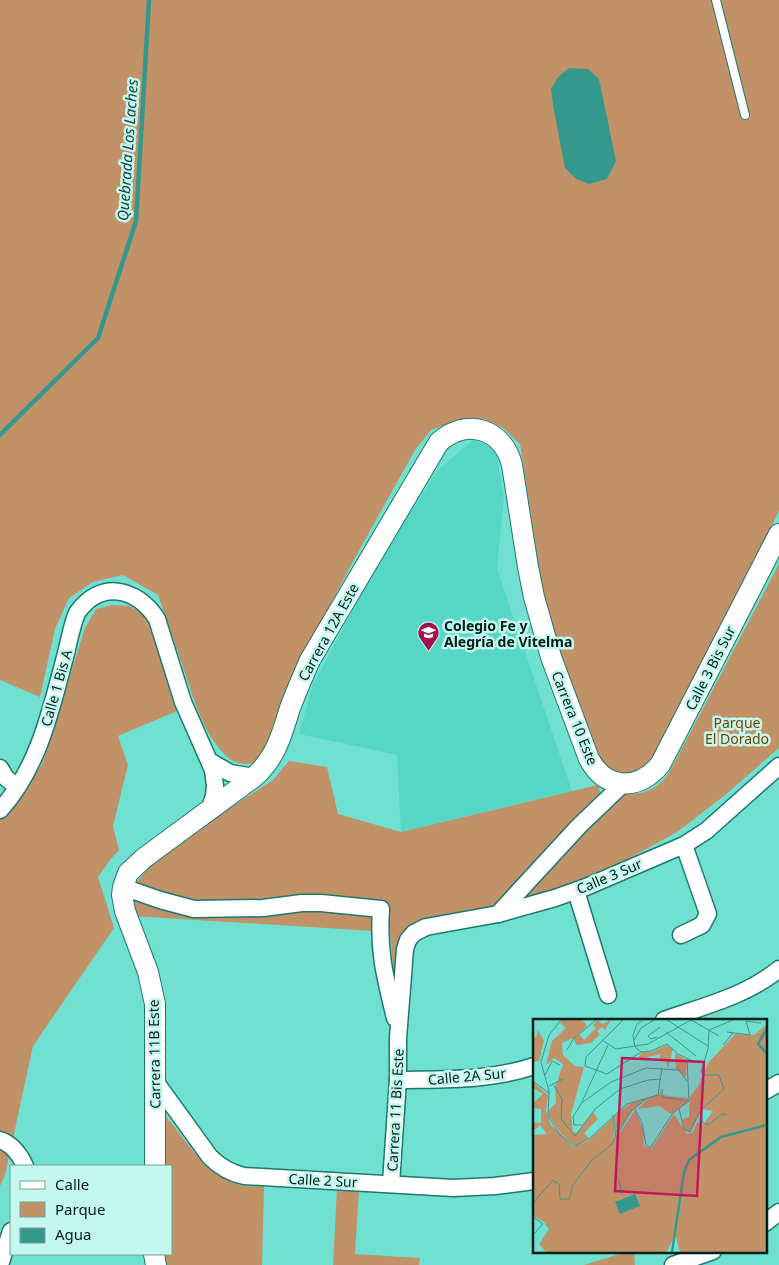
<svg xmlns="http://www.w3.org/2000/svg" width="779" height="1265" font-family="'Noto Sans',sans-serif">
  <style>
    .built { fill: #56d7c6 }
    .green { fill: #c19268 }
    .water { fill: #34998c }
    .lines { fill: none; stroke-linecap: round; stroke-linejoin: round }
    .stream { stroke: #34998c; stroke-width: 4.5 }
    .service-casing { stroke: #1b796e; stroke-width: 10 }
    .minor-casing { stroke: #1b796e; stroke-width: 19 }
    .tertiary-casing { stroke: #1b796e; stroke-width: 22 }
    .service { stroke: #fff; stroke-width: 8 }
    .minor { stroke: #fff; stroke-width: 16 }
    .tertiary { stroke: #fff; stroke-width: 20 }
    .labels { text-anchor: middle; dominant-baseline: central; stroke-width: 5; stroke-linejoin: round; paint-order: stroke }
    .poi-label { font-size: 14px; font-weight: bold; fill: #00201c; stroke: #c4f7ee; text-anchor: start }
    .street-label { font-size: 14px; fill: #00201c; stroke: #c4f7ee }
    .park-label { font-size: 14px; fill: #754200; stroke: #c4f7ee }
    .water-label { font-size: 15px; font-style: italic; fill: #123f39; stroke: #c4f7ee }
    .inset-river { fill: none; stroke: #34998c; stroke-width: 2.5 }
    .inset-road { fill: none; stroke: #439489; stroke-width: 1 }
    .view { fill: #c2185b; fill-opacity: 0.15; stroke: #c2185b; stroke-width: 2.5 }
    .inset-edge { fill: none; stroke: #00201c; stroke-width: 2.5 }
  </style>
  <rect width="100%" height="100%" fill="#70e1d1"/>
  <polygon class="built" points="473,440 495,446 504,497 497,569 572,791 401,832 397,755 299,734 312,687 376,566 438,470"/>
  <g class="green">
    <path d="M0,0h779v511l-56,114 -75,141 -11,9 -16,2 -18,-12 -37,-91 -22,-75 -24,-155 -17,-16 -19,-9 -29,2 -24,9 -16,20 -64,115 -58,111 -21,69 -16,18c-8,1 -18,2 -26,-4 -27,-22 -37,-63 -48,-95 -8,-23 -16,-46 -24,-69l-35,-20 -30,7 -24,16 -14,31 -15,68 -40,-17z"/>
    <path d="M779,564v184l-55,48 -47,36 -58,32 -39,17 -58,20 97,-107c23,0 36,-1 50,-21z"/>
    <polygon points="112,605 130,606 145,616 160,646 177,711 118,736 128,765 113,826 119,850 110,860 98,877 114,928 33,1046 5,1175 0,1186 0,815 21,797 43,762 85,628 96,609"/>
    <path d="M289,761l38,6 11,47 63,18 197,-47 3,12 -105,109 -79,15c-18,12 -19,36 -23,56l-4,-45 -257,-16 -1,-15 4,-18 15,-18 44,-34 78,-51z"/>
    <path d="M165,1115c22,27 44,65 80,71 6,1 13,0 19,0l-2,79h-97l-1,-11h7v-88h-6z"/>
    <polygon points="337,1188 359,1190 355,1254 420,1258 419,1265 333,1265"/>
    <polygon points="629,1251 634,1251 635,1265 584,1265"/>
  </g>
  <polygon class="water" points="569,68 588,69 599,79 616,161 607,179 589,184 576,179 565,168 553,105 551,89 558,77"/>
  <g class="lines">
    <polyline class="stream" points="0,435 98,338 136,221 149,0"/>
    <defs>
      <polyline id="service" points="716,0 745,115"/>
      <g id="minor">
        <polyline points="211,762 230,773 254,777"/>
        <polyline points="0,768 6,778 17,787"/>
        <path d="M0,810c38,-41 51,-100 65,-153 4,-14 6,-30 12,-44 23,-33 59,-26 80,6l26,83 30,68 2,16 -1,10 -5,14"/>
        <path d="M123,887l37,13 34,9 69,-1 39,-5h19l60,6c-3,43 4,68 14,109"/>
        <polyline points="576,891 608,995"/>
        <polyline points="498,914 579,826 623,784"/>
        <polyline points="681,935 702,925 708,914 684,845"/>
        <path d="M664,1020c40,-14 82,-24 115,-51"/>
        <path d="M398,1080c46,-1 92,1 136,-14"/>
        <path d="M155,1081l55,76c10,10 20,16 34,19l209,12 42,-2 39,-5"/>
        <polyline points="765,1091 779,1083"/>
        <path d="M0,1140c12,4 20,15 25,26"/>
        <polyline points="391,1183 398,1080 398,1038 402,988 405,949 408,940 414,933 426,927 498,914 555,898 586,887 684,845 706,831 779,766"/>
        <polyline points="765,1223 779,1212"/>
        <polyline points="0,1265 11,1231"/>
        <polyline points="673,1265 713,1251"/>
      </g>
      <g id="tertiary">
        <path d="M155,1166v-162l-7,-32 -23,-61 -3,-16 1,-8 5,-14 16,-15 110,-81c22,-19 28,-43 36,-69 6,-16 13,-32 20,-48l129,-218c28,-25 64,-13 73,23l16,102 6,30 17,60 38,102c17,31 48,32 71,6l119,-231"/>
        <polyline points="154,1254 156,1265"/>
      </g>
    </defs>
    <use href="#service" class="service-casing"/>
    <use href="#minor" class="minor-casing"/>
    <use href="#tertiary" class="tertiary-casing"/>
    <use href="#service" class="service"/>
    <use href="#minor" class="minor"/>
    <use href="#tertiary" class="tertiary"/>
  </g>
  <defs>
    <symbol id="school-pin" viewBox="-11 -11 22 30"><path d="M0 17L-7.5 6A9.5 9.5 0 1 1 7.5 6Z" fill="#a41151" stroke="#c4f7ee"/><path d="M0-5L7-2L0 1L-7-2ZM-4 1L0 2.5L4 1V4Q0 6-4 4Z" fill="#fff"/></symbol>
  </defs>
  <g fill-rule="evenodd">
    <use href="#school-pin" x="416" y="620" width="25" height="34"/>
  </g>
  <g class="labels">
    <g class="poi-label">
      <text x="444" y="625">Colegio Fe y<tspan x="444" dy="16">Alegría de Vitelma</tspan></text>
    </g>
    <g class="street-label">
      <text transform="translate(328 632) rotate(-61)">Carrera 12A Este</text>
      <text transform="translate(710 668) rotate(-63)">Calle 3 Bis Sur</text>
      <text transform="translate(56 688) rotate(-74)">Calle 1 Bis A</text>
      <text transform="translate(575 718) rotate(68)">Carrera 10 Este</text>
      <text transform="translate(609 876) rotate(-23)">Calle 3 Sur</text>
      <text transform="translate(154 1054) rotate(-91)">Carrera 11B Este</text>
      <text transform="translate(467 1076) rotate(-5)">Calle 2A Sur</text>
      <text transform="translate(395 1110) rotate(-87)">Carrera 11 Bis Este</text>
      <text transform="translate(323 1180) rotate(3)">Calle 2 Sur</text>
    </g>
    <g class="park-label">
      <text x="737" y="722">Parque<tspan x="737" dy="16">El Dorado</tspan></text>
    </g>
    <g class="water-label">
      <text transform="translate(127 150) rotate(-86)">Quebrada Los Laches</text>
    </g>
  </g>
  <g transform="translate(533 1019)">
    <rect width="234" height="234" fill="#70e1d1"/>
    <path d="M29,1h20l5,6 -8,8 5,6 12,-12 -3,-3 5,-5 4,4 9,-4 -6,10 -3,-3 -5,4 3,3 -9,9 -14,2 -4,-7 -11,5 1,12 12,11 9,1 -13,47 2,18 4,1 16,-21 5,7 -14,14 5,5 -13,8 -15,-12 -12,-18 -1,-5 8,-8 -1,-15 8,-24 -9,-6 -8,7 6,-24 14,-13 -6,-5zM234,5v228h-87l-5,-18 -8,18h-121l-7,-8 10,-15 -5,-7 -11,-6v-81l14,-1 -7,-9 -7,6v-9l8,1v-14l-8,-1v-5l10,-9 -10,-6v-6l15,13 -2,16 5,14 23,22 15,-7 24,-22 2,22 20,-30 8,19 1,17 7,3 23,-35 13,20 6,-2 4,-10 6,3 10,-14 -11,-2 -12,22 -5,-1 -3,-10 7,-3 1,-20 9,-12 9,-22 27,-29 19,1zM5,11l6,11 -5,20 -6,1v-26l3,2zM134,26l6,4 -5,19 -2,-7 -6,-1v-6l-23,6 5,-8h10zM142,34l12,7 -1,17 -10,-8zM128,71v5l27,3v4l-17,12 -12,-8 -21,3 12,-12 9,-2zM114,79l-13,10 -18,26 -2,-18 16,-12z" fill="#c19268"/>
    <path d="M102,175l5,12 -20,8 -5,-12z" fill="#34998c"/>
    <path class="inset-river" d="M234,9l-9,16 9,10M139,233l12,-80 5,-12 32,-23 46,-12"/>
    <path class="inset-road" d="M28,1l-12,15 -8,27 8,29 -1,25 12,19 15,11 15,-8 37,-34 31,-9 4,-27M134,1l41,26M176,11l24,-10M133,13l30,24M194,13l23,3 -4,-14 15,2M124,18l-6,2 -3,-3 12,-9M69,21l14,9 32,-5 43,-24 28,16M101,21l7,-12 13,-8M190,26l10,-12M34,31l6,-11 23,-19M108,33l-6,-5 -2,-12 4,-11 6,-4M154,40l2,42M74,55l34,-22 10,-1 16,-7 11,10 15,7M74,55l-22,-8 1,-9 37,-37M12,56l7,-14 8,4M0,62l17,13M21,66l8,14 -1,20 14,17 20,-27 25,-20 28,-9 13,-1M16,67l14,-7M129,70v8l27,4M50,83l28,-20 35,-14 33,2 8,11M102,90l7,14 4,22 4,3 23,-35 16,-12M146,90l5,20 6,3 10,-21 24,-22 -5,-14h-14l-4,-3 7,-23 1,-19M167,93l3,11 5,2 14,-11 5,1M80,96l3,23M49,106h-8l-1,-8 8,-13 27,-59M86,161l3,15M0,184l20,-23 6,4 1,15h9l4,-14 18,-24 21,-17 19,-33 18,-14M0,198l10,7 -10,11"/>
    <path class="view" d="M89,39l82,4 -7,134 -82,-5z"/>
    <rect width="234" height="234" class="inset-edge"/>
  </g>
  <rect x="10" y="1165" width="162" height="90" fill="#c4f7ee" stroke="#76a19a"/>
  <rect x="20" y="1181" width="25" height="8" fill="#ffffff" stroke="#76a19a"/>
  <text x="55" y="1190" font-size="15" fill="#00201c">Calle</text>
  <rect x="20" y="1202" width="25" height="15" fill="#c19268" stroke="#76a19a"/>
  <text x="55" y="1215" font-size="15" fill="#00201c">Parque</text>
  <rect x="20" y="1228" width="25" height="15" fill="#34998c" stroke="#76a19a"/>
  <text x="55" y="1240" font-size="15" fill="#00201c">Agua</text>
</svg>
